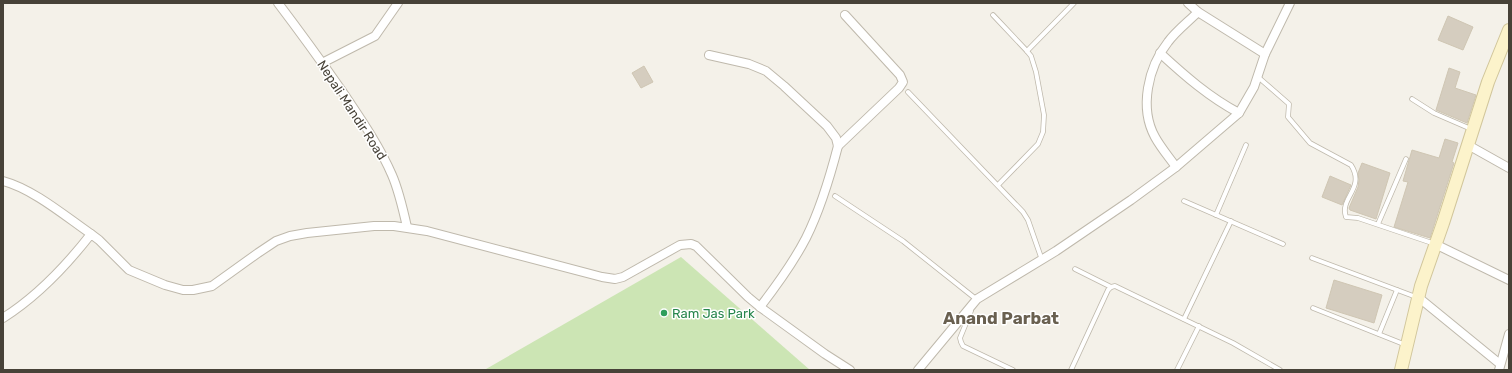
<svg xmlns="http://www.w3.org/2000/svg" width="1512" height="373" font-family="Rubik,sans-serif">
  <style>
    .green { fill: #cce5b4 }
    .building { fill: #d5cdbf; stroke: #cfc6b3 }
    .lines { fill: none; stroke-linecap: round; stroke-linejoin: round }
    .lane-casing { stroke: #bfb9ac; stroke-width: 5.5 }
    .street-casing { stroke: #bfb9ac; stroke-width: 10 }
    .secondary-casing { stroke: #d1c69b; stroke-width: 14 }
    .lane { stroke: #fff; stroke-width: 4 }
    .street { stroke: #fff; stroke-width: 8 }
    .secondary { stroke: #fcf3cb; stroke-width: 12 }
    .leisure-dot { fill: #2e9e5b; stroke: #fff; stroke-width: 1.5 }
    .labels { text-anchor: middle; dominant-baseline: central; stroke-width: 3; stroke-linejoin: round; paint-order: stroke }
    .street-label { font-size: 13px; fill: #474238; stroke: #fff }
    .leisure-label { font-size: 13px; fill: #27864d; stroke: #fff; text-anchor: start }
    .district-label { font-size: 17px; font-weight: bold; fill: #696050; stroke: #fff }
  </style>
  <rect width="100%" height="100%" fill="#f4f1e9"/>
  <polygon class="green" points="681,257 810,370 485,370 486,369"/>
  <g class="building">
    <polygon points="1448,16 1473,27 1463,50 1438,40"/>
    <polygon points="644,66 653,82 641,88 632,73"/>
    <polygon points="1449,68 1460,72 1455,88 1476,95 1467,123 1436,110"/>
    <polygon points="1445,139 1458,143 1452,162 1454,163 1430,238 1394,227 1408,182 1403,181 1412,150 1439,158"/>
    <polygon points="1362,163 1390,173 1376,219 1350,210 1349,208 1358,187 1359,180 1358,173"/>
    <polygon points="1330,176 1351,185 1342,205 1322,197"/>
    <polygon points="1334,280 1382,295 1374,323 1326,308"/>
  </g>
  <g class="lines">
    <defs>
      <g id="lane">
        <polyline points="993,15 1026,50 1031,56 1036,72 1044,115 1043,132 1038,144 998,185"/>
        <polyline points="1027,51 1074,3"/>
        <path d="M1258,77l31,27 -1,13 22,26 41,22c15,23 -12,33 -5,52l12,1 77,26"/>
        <polyline points="908,92 1023,212 1028,220 1042,260"/>
        <polyline points="1412,99 1434,113 1471,129"/>
        <polyline points="835,196 903,241 976,299"/>
        <polyline points="1184,201 1283,244"/>
        <polyline points="1216,215 1246,145"/>
        <polyline points="1378,224 1406,159"/>
        <polyline points="1312,258 1416,297"/>
        <polyline points="1075,269 1111,287"/>
        <polyline points="1313,308 1406,345"/>
        <polyline points="971,311 960,338 961,342 963,346 1013,370"/>
        <polyline points="1184,319 1231,221"/>
        <polyline points="1379,334 1397,290"/>
        <polyline points="1071,370 1108,290 1111,287 1115,286 1233,343 1280,370"/>
        <polyline points="1177,370 1199,326"/>
      </g>
      <g id="street">
        <path d="M278,3c22,29 43,58 64,88 18,27 37,54 50,84 7,16 11,34 15,52"/>
        <polyline points="1188,3 1198,12 1265,54"/>
        <path d="M1160,53c25,23 49,44 79,60"/>
        <path d="M709,55l40,9 17,7 18,15 43,40 9,12 2,8c-8,31 -18,64 -32,92 -13,25 -29,47 -46,69"/>
        <polyline points="322,63 375,36 398,3"/>
        <polyline points="1468,145 1509,168"/>
        <polyline points="838,146 899,88 903,82 900,75 845,15"/>
        <path d="M1176,167c-7,-10 -15,-19 -21,-30 -16,-29 -7,-70 13,-95 8,-11 20,-20 30,-30"/>
        <path d="M3,181c30,8 62,35 88,53"/>
        <polyline points="1435,244 1509,280"/>
        <polyline points="1418,297 1500,364"/>
        <path d="M3,318c35,-22 63,-52 88,-84l8,6 30,30 36,15 18,5h10l19,-4 46,-33 18,-12 14,-5 17,-3 67,-7h20l33,5 175,46 13,2 8,-2 57,-32 11,-1 5,2 52,51 12,10 65,47 25,16"/>
        <polyline points="918,370 977,299 1056,251 1131,200 1176,167 1239,113 1254,87 1265,54 1290,3"/>
        <polyline points="1499,370 1509,334"/>
      </g>
      <polyline id="secondary" points="1401,370 1421,286 1443,223 1488,82 1509,30"/>
    </defs>
    <use href="#lane" class="lane-casing"/>
    <use href="#street" class="street-casing"/>
    <use href="#secondary" class="secondary-casing"/>
    <use href="#lane" class="lane"/>
    <use href="#street" class="street"/>
    <use href="#secondary" class="secondary"/>
  </g>
  <circle class="leisure-dot" cx="664" cy="313" r="4"/>
  <g class="labels">
    <g class="street-label">
      <text transform="translate(352 110) rotate(57)">Nepali Mandir Road</text>
    </g>
    <g class="leisure-label">
      <text x="672" y="313">Ram Jas Park</text>
    </g>
    <g class="district-label">
      <text x="1001" y="318">Anand Parbat</text>
    </g>
  </g>
  <rect width="1512" height="373" fill="none" stroke="#474238" stroke-width="8"/>
</svg>
